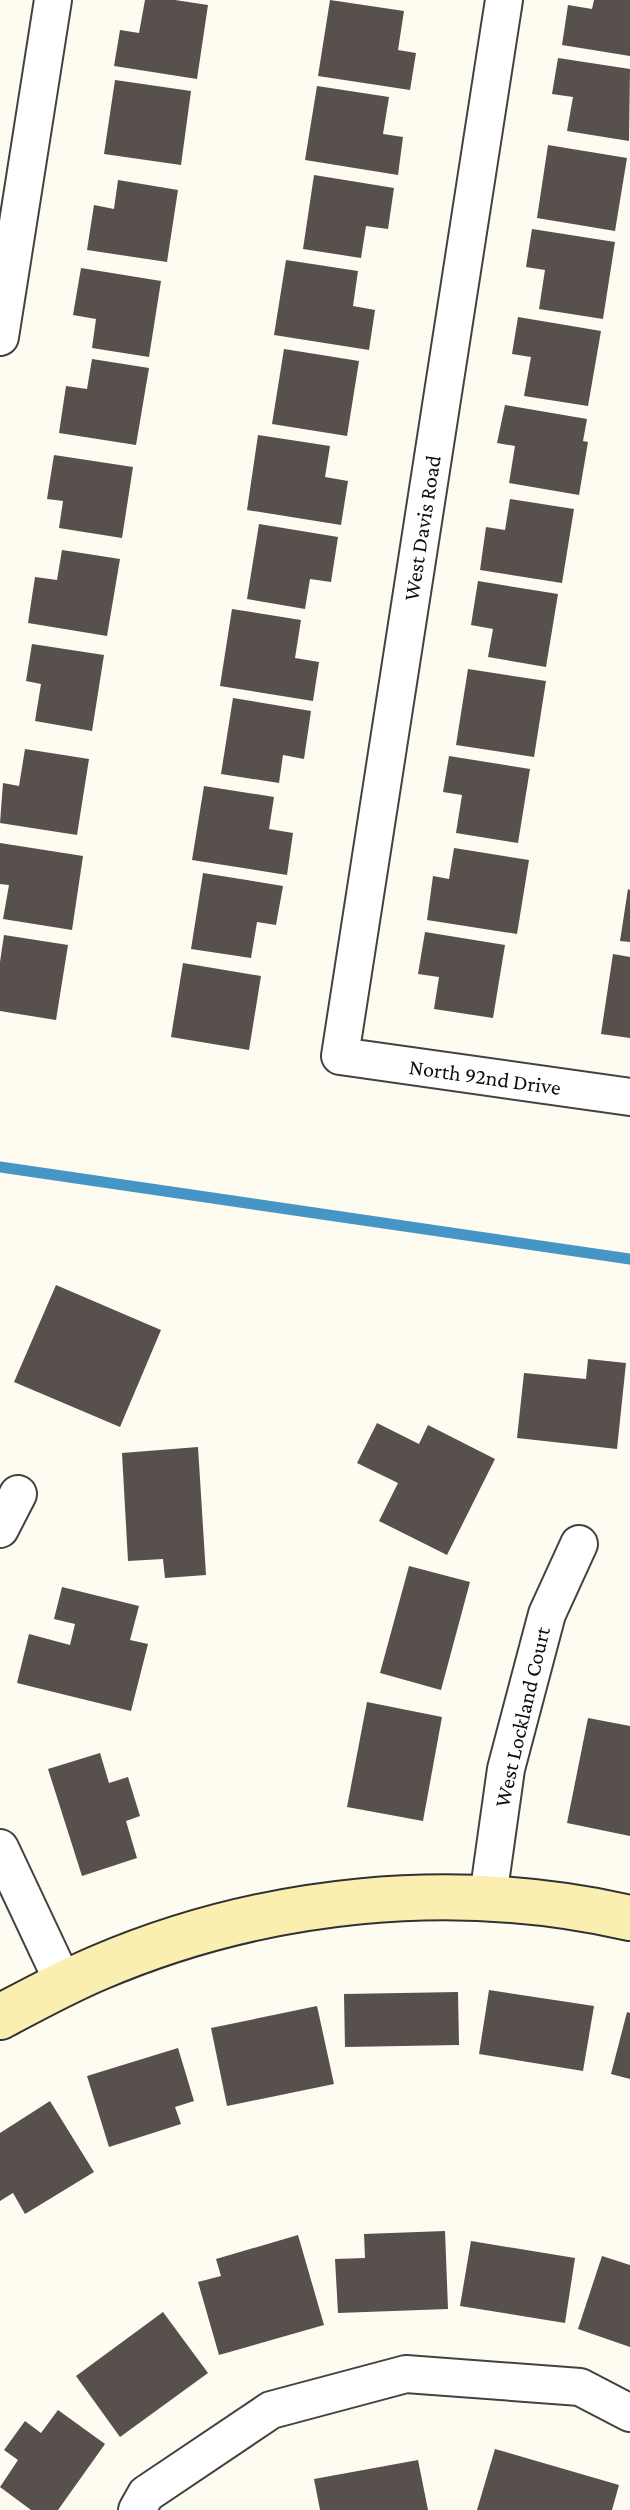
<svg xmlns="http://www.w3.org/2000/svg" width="630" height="2510" font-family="'Crimson Pro',serif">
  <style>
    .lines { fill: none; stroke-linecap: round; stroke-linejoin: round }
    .stream { stroke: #4596c5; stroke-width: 11 }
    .building { fill: #57504c }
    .street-casing { stroke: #424242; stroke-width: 40 }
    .secondary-casing { stroke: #313131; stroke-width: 48 }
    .street { stroke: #fff; stroke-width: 36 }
    .secondary { stroke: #faefb1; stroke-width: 44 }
    .labels { text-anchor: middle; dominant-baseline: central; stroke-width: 8; stroke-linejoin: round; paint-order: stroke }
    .street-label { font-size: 22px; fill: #0f0f0f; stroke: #fff }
  </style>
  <rect width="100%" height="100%" fill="#fefbf1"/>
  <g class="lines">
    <polyline class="stream" points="0,1167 630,1259"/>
  </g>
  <g class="building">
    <polygon points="145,0 175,0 208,5 197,79 114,66 120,30 139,33"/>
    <polygon points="330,0 404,11 398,50 416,53 410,90 318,76"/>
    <polygon points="594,0 630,0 630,56 562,45 568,5 592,9"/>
    <polygon points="558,58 630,69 629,141 567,131 573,97 552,94"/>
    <polygon points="115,80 191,91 181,165 104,154"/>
    <polygon points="317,86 389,97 383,134 403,137 398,175 305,160"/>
    <polygon points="548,145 627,158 615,231 537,218"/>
    <polygon points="314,175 394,188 388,229 366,226 361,258 303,249"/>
    <polygon points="118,180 178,190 167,262 87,250 94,205 114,209"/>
    <polygon points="532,229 615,242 603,319 539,309 545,270 526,267"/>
    <polygon points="286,260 358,271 353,306 375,310 369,350 274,335"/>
    <polygon points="81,268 161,281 149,357 92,348 96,319 73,315"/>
    <polygon points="518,317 601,331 588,406 524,396 531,357 512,354"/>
    <polygon points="284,349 359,361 347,436 272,424"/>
    <polygon points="92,359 149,368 136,445 59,433 66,386 87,389"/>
    <polygon points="505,405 587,419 583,441 588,442 579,495 509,483 515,446 497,443"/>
    <polygon points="258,435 330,446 325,477 348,481 341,525 247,510"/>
    <polygon points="54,455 133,467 122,538 59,528 63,501 47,499"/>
    <polygon points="510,499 574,509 562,583 480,570 486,527 505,530"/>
    <polygon points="259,524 338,537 331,582 310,579 305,609 247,599"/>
    <polygon points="62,550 120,559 107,636 28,623 35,577 57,580"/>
    <polygon points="478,581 558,594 546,667 488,657 493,629 471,625"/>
    <polygon points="232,609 301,620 295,658 319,662 313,701 220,686"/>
    <polygon points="32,644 104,655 92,731 35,721 41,684 26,681"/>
    <polygon points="468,669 546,681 534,757 456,745"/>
    <polygon points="233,698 311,711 304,759 283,755 279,783 221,774"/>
    <polygon points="25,749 89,759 77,835 0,823 3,783 19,786"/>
    <polygon points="449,756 530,769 518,843 456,833 462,795 443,792"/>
    <polygon points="204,786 274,797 269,829 293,833 287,875 192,860"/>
    <polygon points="0,843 83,856 72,930 3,919 9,885 0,884"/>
    <polygon points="454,848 529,860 517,934 427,920 433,876 449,879"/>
    <polygon points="203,873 283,886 276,925 257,922 251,958 191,949"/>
    <polygon points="628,889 630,890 630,942 620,941"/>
    <polygon points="425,932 505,945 493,1018 434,1009 439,977 418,974"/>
    <polygon points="4,935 68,945 56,1020 0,1011 0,962"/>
    <polygon points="613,954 630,957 630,1038 601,1034"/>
    <polygon points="183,963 261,976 249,1050 171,1037"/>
    <polygon points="56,1285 161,1330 120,1427 14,1382"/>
    <polygon points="588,1359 626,1363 617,1449 517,1438 524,1373 586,1379"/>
    <polygon points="377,1423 419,1444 428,1425 495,1459 447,1555 379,1521 398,1483 357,1463"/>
    <polygon points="198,1447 206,1575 165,1578 163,1559 128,1561 122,1453"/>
    <polygon points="409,1566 470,1582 441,1690 380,1673"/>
    <polygon points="62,1587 139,1606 130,1640 148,1644 131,1711 17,1683 29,1634 70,1645 75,1624 54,1619"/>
    <polygon points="367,1702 442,1717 423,1821 347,1807"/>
    <polygon points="588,1718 630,1726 630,1836 567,1823"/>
    <polygon points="100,1753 109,1783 128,1777 140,1816 126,1821 137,1858 82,1876 48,1769"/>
    <polygon points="489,1990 594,2006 583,2071 479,2054"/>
    <polygon points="458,1992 459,2045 345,2047 344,1994"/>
    <polygon points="317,2006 334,2084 227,2106 211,2028"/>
    <polygon points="627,2012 630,2013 630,2079 611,2074"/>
    <polygon points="178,2048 194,2101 175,2107 181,2124 109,2147 87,2076"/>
    <polygon points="50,2101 94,2172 25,2214 13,2193 0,2201 0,2133"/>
    <polygon points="445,2231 448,2309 338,2313 335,2259 365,2258 364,2234"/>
    <polygon points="298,2235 324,2325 219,2355 198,2282 221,2276 216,2259"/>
    <polygon points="471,2241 575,2258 565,2323 460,2306"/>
    <polygon points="602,2256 630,2265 630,2347 578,2329"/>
    <polygon points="163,2312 208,2373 120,2437 76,2376"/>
    <polygon points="58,2410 105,2444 58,2510 31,2510 0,2487 18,2460 4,2450 25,2421 41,2433"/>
    <polygon points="495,2449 619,2485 612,2510 477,2510"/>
    <polygon points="418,2460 428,2510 320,2510 314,2479"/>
  </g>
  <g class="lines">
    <defs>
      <g id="street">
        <polyline points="504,0 340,1056 630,1097"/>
        <polyline points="0,337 53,0"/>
        <polyline points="0,1529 18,1494"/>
        <polyline points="0,1848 64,1984"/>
        <polyline points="488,1897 506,1769 547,1614 579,1544"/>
        <polyline points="137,2510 146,2494 271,2410 406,2374 580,2387 630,2413"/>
      </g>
      <path id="secondary" d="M0,2017c32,-17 65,-35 98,-49 166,-71 356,-90 532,-50"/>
    </defs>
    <use href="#street" class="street-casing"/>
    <use href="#secondary" class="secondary-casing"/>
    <use href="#street" class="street"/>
    <use href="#secondary" class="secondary"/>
  </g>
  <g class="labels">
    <g class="street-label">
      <text transform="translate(422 528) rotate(-81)">West Davis Road</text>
      <text transform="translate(485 1077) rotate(8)">North 92nd Drive</text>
      <text transform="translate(522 1717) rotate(-77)">West Lockland Court</text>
    </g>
  </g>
</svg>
